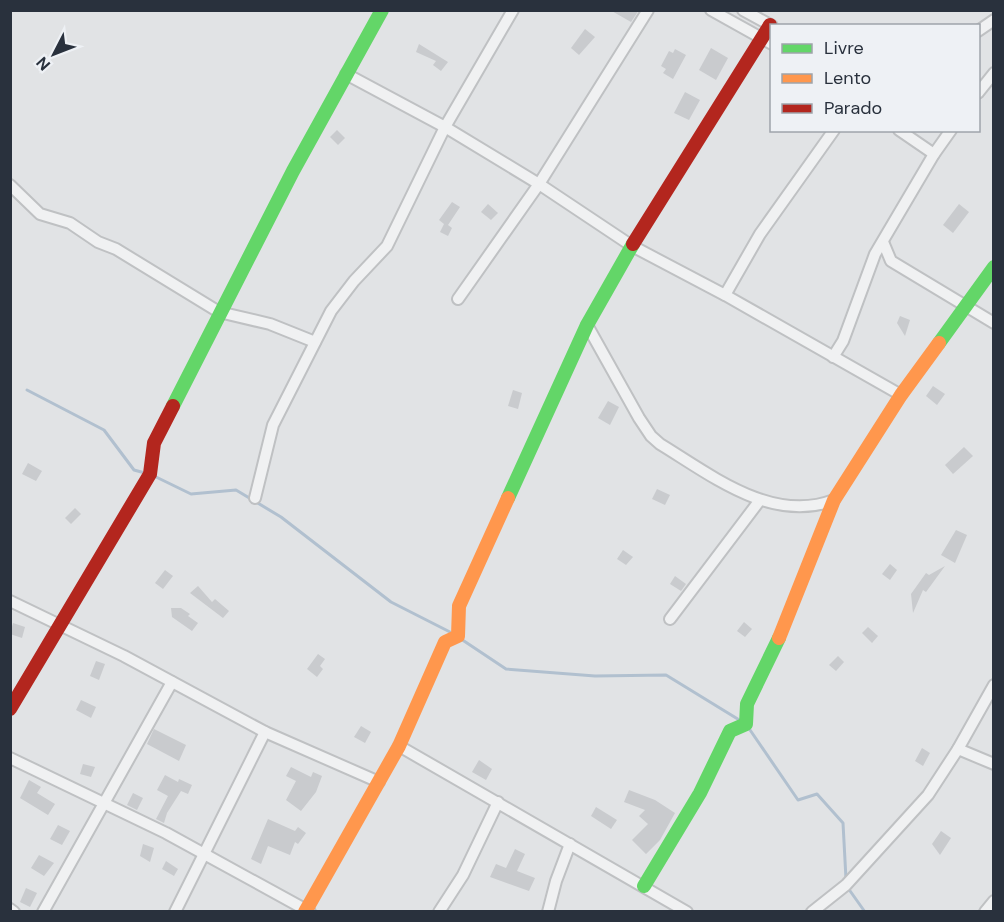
<svg xmlns="http://www.w3.org/2000/svg" width="1004" height="922" font-family="'DM Sans',sans-serif">
  <style>
    .lines { fill: none; stroke-linecap: round; stroke-linejoin: round }
    .stream { stroke: #b1c0cf; stroke-width: 3 }
    .building { fill: #c9cbce }
    .street-casing { stroke: #bfc1c3; stroke-width: 14 }
    .street { stroke: #f0f1f2; stroke-width: 10 }
    .fast { stroke: #63d668; stroke-width: 14 }
    .slow { stroke: #ff974d; stroke-width: 14 }
    .jam { stroke: #b3261e; stroke-width: 14 }
  </style>
  <rect width="100%" height="100%" fill="#e1e3e5"/>
  <g class="lines">
    <g class="stream">
      <polyline points="27,390 104,430 134,470 145,473"/>
      <polyline points="154,476 191,494 236,490 281,517 391,602 450,632"/>
      <polyline points="461,639 506,669 595,676 666,675 741,721"/>
      <polyline points="748,727 798,800 817,794 843,823 846,879"/>
      <polyline points="848,888 865,912"/>
    </g>
  </g>
  <g class="building">
    <polygon points="610,10 639,10 631,22"/>
    <polygon points="585,29 595,37 579,55 571,48"/>
    <polygon points="419,44 448,62 441,71 433,65 436,61 416,52"/>
    <polygon points="711,48 728,58 716,80 699,70"/>
    <polygon points="675,49 686,55 673,79 663,73 666,69 661,66 669,51 673,53"/>
    <polygon points="685,92 700,100 689,120 674,113"/>
    <polygon points="337,130 345,138 338,145 330,137"/>
    <polygon points="452,202 460,207 448,225 452,228 448,236 440,232 444,224 439,220"/>
    <polygon points="488,204 498,213 491,220 481,212"/>
    <polygon points="959,204 969,212 953,233 943,225"/>
    <polygon points="900,316 910,320 905,336 897,323"/>
    <polygon points="933,386 945,394 937,405 926,396"/>
    <polygon points="513,390 522,393 518,409 508,406"/>
    <polygon points="608,401 619,407 610,425 598,418"/>
    <polygon points="964,447 973,456 953,474 945,465"/>
    <polygon points="28,463 42,471 36,481 22,474"/>
    <polygon points="657,489 670,495 665,505 652,499"/>
    <polygon points="75,508 81,514 71,524 65,518"/>
    <polygon points="956,530 967,535 955,563 941,555"/>
    <polygon points="623,550 633,557 626,565 617,559"/>
    <polygon points="890,564 897,570 890,580 882,574"/>
    <polygon points="945,566 926,592 923,590 913,613 911,594 926,573 929,575"/>
    <polygon points="165,570 173,576 163,589 155,583"/>
    <polygon points="675,576 686,584 681,591 670,584"/>
    <polygon points="198,586 212,602 215,599 229,611 223,618 190,593"/>
    <polygon points="171,608 181,608 190,614 188,616 198,623 192,631 172,617"/>
    <polygon points="744,622 752,629 745,637 737,631"/>
    <polygon points="13,623 25,627 22,638 10,634"/>
    <polygon points="868,627 878,636 872,643 862,633"/>
    <polygon points="318,654 325,659 320,666 323,669 317,677 307,669"/>
    <polygon points="838,656 844,662 836,671 829,665"/>
    <polygon points="96,661 105,664 99,680 90,676"/>
    <polygon points="81,700 96,707 91,718 76,710"/>
    <polygon points="361,726 371,732 365,743 354,737"/>
    <polygon points="154,729 186,745 179,761 147,744"/>
    <polygon points="922,748 930,753 923,766 915,761"/>
    <polygon points="479,760 492,769 486,780 472,772"/>
    <polygon points="83,764 95,767 91,777 80,774"/>
    <polygon points="291,767 311,777 313,772 322,776 316,792 301,811 286,800 296,781 286,776"/>
    <polygon points="165,775 178,782 179,779 192,785 188,794 181,791 167,813 164,823 156,819 168,796 157,790"/>
    <polygon points="29,780 41,787 37,793 55,804 48,815 20,798"/>
    <polygon points="629,790 655,800 675,813 660,840 646,854 632,840 648,824 639,816 645,810 624,802"/>
    <polygon points="133,793 143,798 137,810 127,805"/>
    <polygon points="596,807 617,820 611,829 591,816"/>
    <polygon points="268,819 295,831 298,827 306,833 298,844 295,842 290,855 268,846 261,864 251,859"/>
    <polygon points="58,825 70,831 62,845 50,839"/>
    <polygon points="941,831 951,838 940,855 932,844"/>
    <polygon points="143,844 154,848 150,862 140,856"/>
    <polygon points="515,849 525,854 517,871 535,878 529,891 490,877 496,864 506,868"/>
    <polygon points="39,855 54,863 44,876 31,868"/>
    <polygon points="166,861 178,869 174,876 162,869"/>
    <polygon points="26,888 37,893 30,907 20,902"/>
  </g>
  <g class="lines">
    <defs>
      <g id="street">
        <polyline points="711,10 772,44"/>
        <polyline points="743,10 772,26"/>
        <polyline points="978,31 994,20"/>
        <polyline points="346,74 445,127 539,184 632,246 725,295 901,395"/>
        <polyline points="978,93 994,73"/>
        <polyline points="899,130 934,154"/>
        <polyline points="10,185 40,214 70,223 98,242 116,249 219,312 270,324 315,342"/>
        <polyline points="883,242 891,261 994,323"/>
        <polyline points="725,295 760,234 834,130"/>
        <polyline points="458,299 539,184 648,10"/>
        <path d="M587,325l52,93 12,18 9,8c51,31 112,80 174,56"/>
        <polyline points="833,357 843,341 875,254 934,154 951,130"/>
        <polyline points="255,498 273,425 331,311 354,281 387,246 445,127 513,10"/>
        <polyline points="10,601 124,656 265,732 379,782"/>
        <polyline points="670,619 760,500"/>
        <polyline points="399,746 687,912"/>
        <polyline points="958,749 994,764"/>
        <polyline points="10,758 166,833 310,912"/>
        <polyline points="10,909 14,912"/>
        <polyline points="43,912 172,682"/>
        <polyline points="175,912 265,732"/>
        <polyline points="439,912 463,875 498,802"/>
        <polyline points="548,912 556,881 570,844"/>
        <polyline points="812,912 846,885 928,795 958,749 994,685"/>
        <polyline points="985,912 994,901"/>
      </g>
    </defs>
    <use href="#street" class="street-casing"/>
    <use href="#street" class="street"/>
    <g class="fast">
      <polyline points="939,343 994,267"/>
      <polyline points="173,406 293,171 382,10"/>
      <polyline points="508,498 587,325 633,244"/>
      <polyline points="644,886 700,793 730,731 746,724 747,704 779,638"/>
    </g>
    <g class="slow">
      <polyline points="779,638 834,500 901,395 939,343"/>
      <polyline points="305,912 399,746 445,642 458,636 459,606 508,498"/>
    </g>
    <g class="jam">
      <polyline points="633,244 770,25"/>
      <polyline points="10,709 150,474 154,443 173,406"/>
    </g>
  </g>
  <rect width="1004" height="922" fill="none" stroke="#29313d" stroke-width="24"/>
  <rect x="770" y="24" width="210" height="108" fill="#eef1f5" stroke="#9fa4ab" stroke-width="1.5"/>
  <rect x="782" y="44" width="30" height="9" fill="#63d668" stroke="#9fa4ab" stroke-width="1.5"/>
  <text x="824" y="54" font-size="18" fill="#29313d">Livre</text>
  <rect x="782" y="74" width="30" height="9" fill="#ff974d" stroke="#9fa4ab" stroke-width="1.5"/>
  <text x="824" y="84" font-size="18" fill="#29313d">Lento</text>
  <rect x="782" y="104" width="30" height="9" fill="#b3261e" stroke="#9fa4ab" stroke-width="1.5"/>
  <text x="824" y="114" font-size="18" fill="#29313d">Parado</text>
  <g transform="translate(54 54) rotate(228)" stroke="#eef1f5" stroke-width="4.5" paint-order="stroke">
  <path d="M0-4.5L10 22L0 15L-10 22Z" fill="#29313d"/>
  <text y="-9" font-size="16" font-weight="bold" text-anchor="middle" fill="#29313d">N</text>
  </g>
</svg>
